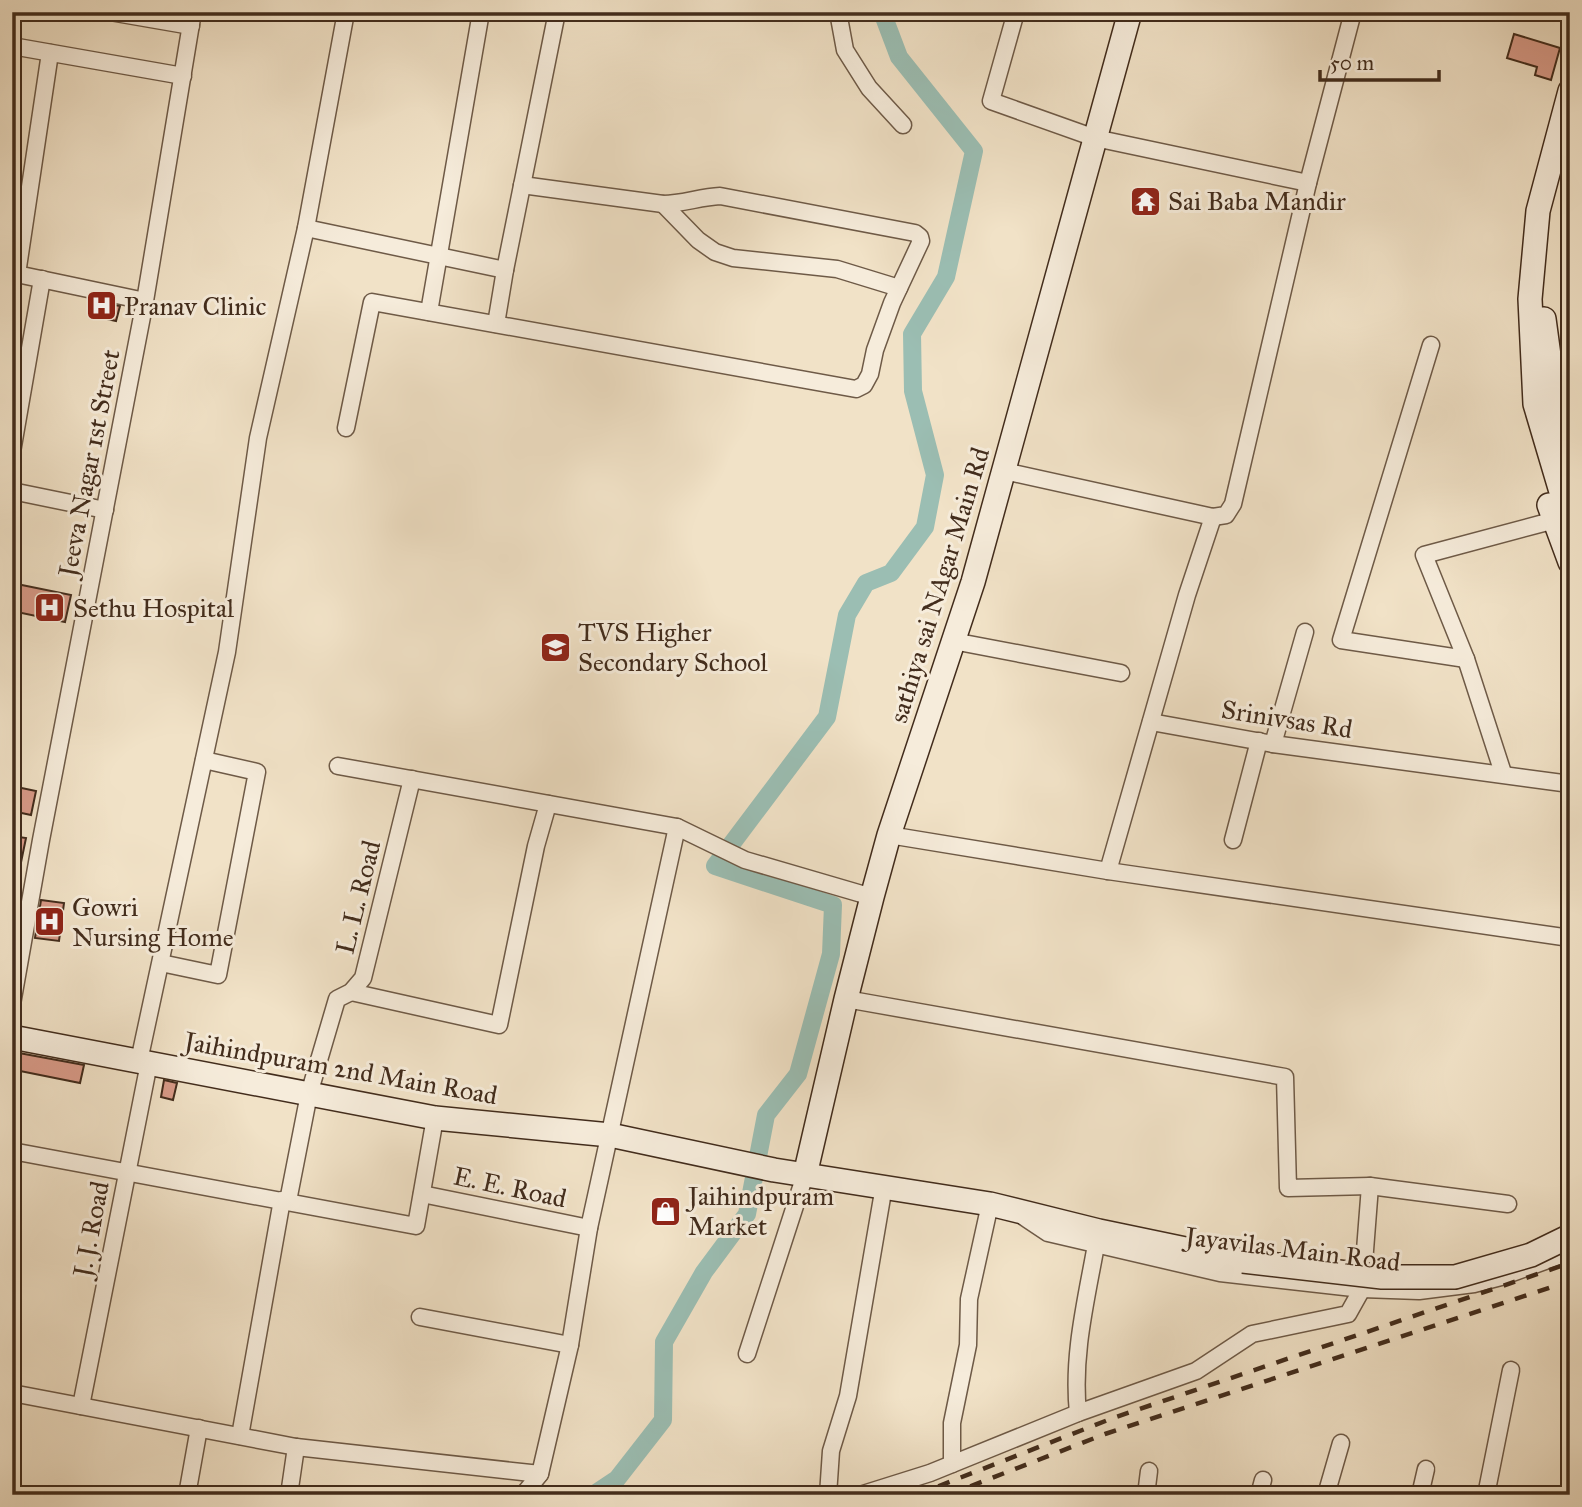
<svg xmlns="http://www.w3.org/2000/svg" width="1582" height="1507" font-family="'IM FELL Great Primer',serif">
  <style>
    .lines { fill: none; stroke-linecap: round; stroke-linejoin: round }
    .canal { stroke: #9bbeb3; stroke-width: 18 }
    .building { fill: #d99b89; stroke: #422c1c; stroke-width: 2 }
    .street-casing { stroke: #6e5a47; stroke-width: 19 }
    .secondary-casing { stroke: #422c1c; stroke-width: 26 }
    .street { stroke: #f6ecdb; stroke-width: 16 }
    .secondary { stroke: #f6ecdb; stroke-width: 23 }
    .rail { stroke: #422c1c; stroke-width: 4.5; stroke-dasharray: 12 12; stroke-linecap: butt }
    .secondary-bridge-casing { stroke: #422c1c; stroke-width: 26; stroke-linecap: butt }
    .secondary-bridge { stroke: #f6ecdb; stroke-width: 23 }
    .labels { text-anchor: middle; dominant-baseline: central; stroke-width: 6; stroke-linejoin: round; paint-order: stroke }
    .poi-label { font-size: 26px; fill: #422c1c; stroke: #f6ecdb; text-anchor: start }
    .street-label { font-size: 26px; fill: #422c1c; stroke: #f6ecdb }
  </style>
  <rect width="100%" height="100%" fill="#f1e2c7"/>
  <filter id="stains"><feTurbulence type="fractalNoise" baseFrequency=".00286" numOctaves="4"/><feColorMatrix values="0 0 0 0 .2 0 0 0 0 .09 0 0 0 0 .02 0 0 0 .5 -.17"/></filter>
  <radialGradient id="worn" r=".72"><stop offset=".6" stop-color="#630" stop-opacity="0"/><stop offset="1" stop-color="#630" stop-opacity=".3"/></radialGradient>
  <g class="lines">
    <polyline class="canal" points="593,1495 617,1479 663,1420 664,1342 704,1272 747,1214 766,1115 798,1074 831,954 833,905 715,866 827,717 847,615 866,583 891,573 925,527 935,475 913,391 912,334 946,277 974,151 899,57 882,12"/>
  </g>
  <g class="building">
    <polygon points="1514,34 1560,48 1551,80 1535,75 1537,67 1507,58"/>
    <polygon points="92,301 120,306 116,321 89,315"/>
    <polygon points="12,583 71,595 65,622 12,611"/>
    <polygon points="12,786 36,791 31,815 12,811"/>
    <polygon points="12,836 26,838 18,877 12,877"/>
    <polygon points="41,900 64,903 59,941 35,938"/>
    <polygon points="19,1053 84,1065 80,1083 15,1070"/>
    <polygon points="164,1080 177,1083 173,1100 161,1097"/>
  </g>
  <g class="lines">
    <defs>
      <g id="street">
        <polyline points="110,12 191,26"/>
        <polyline points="838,12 845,50 869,88 903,125"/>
        <polyline points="1016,12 991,101 1095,138 1308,183"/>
        <polyline points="12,46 183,76"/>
        <polyline points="663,204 698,240 715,252 733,258 837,269 899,288"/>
        <polyline points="306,228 505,270"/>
        <polyline points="12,273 145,301"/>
        <polyline points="17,274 50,53"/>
        <polyline points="429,312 481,12"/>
        <polyline points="496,324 505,270 557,12"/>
        <polyline points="1431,345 1341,640 1466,659"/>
        <path d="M346,428l26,-126 484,87 8,-4 6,-11 5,-24 17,-47 29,-62 -1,-4 -5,-4 -195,-37c-20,1 -38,8 -57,8l-141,-19"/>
        <polyline points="12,452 42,279"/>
        <polyline points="1004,471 1213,517 1226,515 1233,504 1308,183 1353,12"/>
        <polyline points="12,491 105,510"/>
        <polyline points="953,641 1121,673"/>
        <polyline points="1151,722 1273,744 1570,784"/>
        <polyline points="1273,744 1305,632"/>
        <polyline points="338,766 677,827 745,860 872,897"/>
        <polyline points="1503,773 1466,659 1424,555 1555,520"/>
        <polyline points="889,835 1108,871 1570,938"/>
        <polyline points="1233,840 1259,741"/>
        <polyline points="1108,871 1187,595 1213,517"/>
        <polyline points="161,963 218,975 257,772 204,760"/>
        <polyline points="351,992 499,1025 536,846 548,804"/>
        <polyline points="846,999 1285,1077 1288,1188 1370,1186 1508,1204"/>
        <polyline points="12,1004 41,840 145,301 193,12"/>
        <polyline points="139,1061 227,652 258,438 306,228 346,12"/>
        <polyline points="12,1151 416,1226 435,1118"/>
        <polyline points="422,1194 589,1228"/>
        <polyline points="288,1201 309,1094 337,999 351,992 363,978 412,779"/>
        <polyline points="1024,1217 1048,1233 1220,1273 1362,1289 1419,1291 1474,1284 1501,1277 1570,1252"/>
        <polyline points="420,1317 570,1345"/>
        <polyline points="747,1354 805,1175"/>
        <polyline points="12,1393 296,1447 540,1474 570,1345 589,1228 677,827"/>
        <polyline points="81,1406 149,1063"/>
        <path d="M1078,1413c-6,-57 8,-112 18,-168"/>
        <polyline points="240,1436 282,1200"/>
        <polyline points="952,1464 952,1423 968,1345 969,1299 990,1204"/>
        <polyline points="187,1495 199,1428"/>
        <polyline points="289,1495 296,1447"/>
        <polyline points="523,1495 540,1474"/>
        <polyline points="828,1495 831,1451 848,1396 884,1186"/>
        <polyline points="860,1495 930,1473 1078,1413 1196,1371 1252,1334 1348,1314 1362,1289 1370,1186"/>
        <polyline points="1146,1495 1149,1471"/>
        <polyline points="1259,1495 1263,1480"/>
        <polyline points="1326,1495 1341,1443"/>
        <polyline points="1420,1495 1426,1469"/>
        <polyline points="1486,1495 1511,1370"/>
      </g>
      <g id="secondary">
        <polyline points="1570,91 1538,211 1530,299 1535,404 1570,522"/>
        <polyline points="1544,319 1561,444 1570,465"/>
        <polyline points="1549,505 1570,562"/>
        <polyline points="12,1037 435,1118 610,1135 774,1170 990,1204 1099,1231 1243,1261"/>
        <polyline points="805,1175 846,999 872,897 889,835 973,582 1130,12"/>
      </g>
    </defs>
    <use href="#street" class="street-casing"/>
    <use href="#secondary" class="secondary-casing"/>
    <use href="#street" class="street"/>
    <use href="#secondary" class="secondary"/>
    <g class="rail">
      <polyline points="916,1495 1113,1418 1570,1263"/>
      <polyline points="948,1495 1105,1434 1570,1281"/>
    </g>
    <defs>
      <polyline id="secondary-bridge" points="1243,1261 1382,1277 1455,1277 1531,1255 1570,1236"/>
    </defs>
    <use href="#secondary-bridge" class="secondary-bridge-casing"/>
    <use href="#secondary-bridge" class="secondary-bridge"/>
  </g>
  <defs>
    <symbol id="temple-square" viewBox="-11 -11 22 22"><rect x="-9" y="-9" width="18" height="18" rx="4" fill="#8f2418" stroke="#f6ecdb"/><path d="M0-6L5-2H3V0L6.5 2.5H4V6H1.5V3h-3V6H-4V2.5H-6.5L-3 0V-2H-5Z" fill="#fff"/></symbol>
    <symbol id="hospital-square" viewBox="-11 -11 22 22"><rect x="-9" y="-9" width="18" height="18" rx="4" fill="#8f2418" stroke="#f6ecdb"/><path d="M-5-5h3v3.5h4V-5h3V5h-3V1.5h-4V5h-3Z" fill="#fff"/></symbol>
    <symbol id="school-square" viewBox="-11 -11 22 22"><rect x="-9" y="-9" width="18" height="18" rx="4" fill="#8f2418" stroke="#f6ecdb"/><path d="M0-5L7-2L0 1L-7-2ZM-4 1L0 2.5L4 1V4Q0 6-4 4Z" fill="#fff"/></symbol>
    <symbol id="shop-square" viewBox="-11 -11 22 22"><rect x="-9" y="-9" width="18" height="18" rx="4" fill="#8f2418" stroke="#f6ecdb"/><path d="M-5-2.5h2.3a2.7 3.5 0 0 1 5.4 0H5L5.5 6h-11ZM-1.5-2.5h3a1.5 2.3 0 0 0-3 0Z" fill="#fff"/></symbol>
  </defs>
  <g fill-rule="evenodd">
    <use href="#temple-square" x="1128" y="184" width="35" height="35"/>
    <use href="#hospital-square" x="84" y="288" width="35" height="35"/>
    <use href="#hospital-square" x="32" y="590" width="35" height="35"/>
    <use href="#school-square" x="538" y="630" width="35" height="35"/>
    <use href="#hospital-square" x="32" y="904" width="35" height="35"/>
    <use href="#shop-square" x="648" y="1194" width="35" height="35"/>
  </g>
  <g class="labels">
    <g class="poi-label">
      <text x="1168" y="201">Sai Baba Mandir</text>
      <text x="124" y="306">Pranav Clinic</text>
      <text x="73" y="608">Sethu Hospital</text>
      <text x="578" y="632">TVS Higher<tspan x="578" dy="30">Secondary School</tspan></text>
      <text x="72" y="907">Gowri<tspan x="72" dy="30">Nursing Home</tspan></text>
      <text x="688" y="1196">Jaihindpuram<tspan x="688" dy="30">Market</tspan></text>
    </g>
    <g class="street-label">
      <text transform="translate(89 463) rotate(-79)">Jeeva Nagar 1st Street</text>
      <text transform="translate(939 585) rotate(-73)">sathiya sai NAgar Main Rd</text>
      <text transform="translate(1287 719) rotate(9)">Srinivsas Rd</text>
      <text transform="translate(358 897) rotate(-76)">L. L. Road</text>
      <text transform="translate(341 1068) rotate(10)">Jaihindpuram 2nd Main Road</text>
      <text transform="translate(510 1187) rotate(12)">E. E. Road</text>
      <text transform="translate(91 1229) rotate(-79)">J. J. Road</text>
      <text transform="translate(1293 1249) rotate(7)">Jayavilas Main Road</text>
    </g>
  </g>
  <rect width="1582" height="1507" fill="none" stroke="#f1e2c7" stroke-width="42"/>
  <rect x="14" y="14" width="1554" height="1479" fill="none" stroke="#422c1c" stroke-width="3.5"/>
  <rect x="21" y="21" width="1540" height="1465" fill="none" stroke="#422c1c" stroke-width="2"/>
  <path d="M1320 70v10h119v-10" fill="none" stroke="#422c1c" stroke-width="3.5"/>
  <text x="1330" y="70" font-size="21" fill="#422c1c" stroke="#f6ecdb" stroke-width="5" paint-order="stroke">50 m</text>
  <rect width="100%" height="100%" filter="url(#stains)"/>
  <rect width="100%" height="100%" fill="url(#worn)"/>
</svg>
